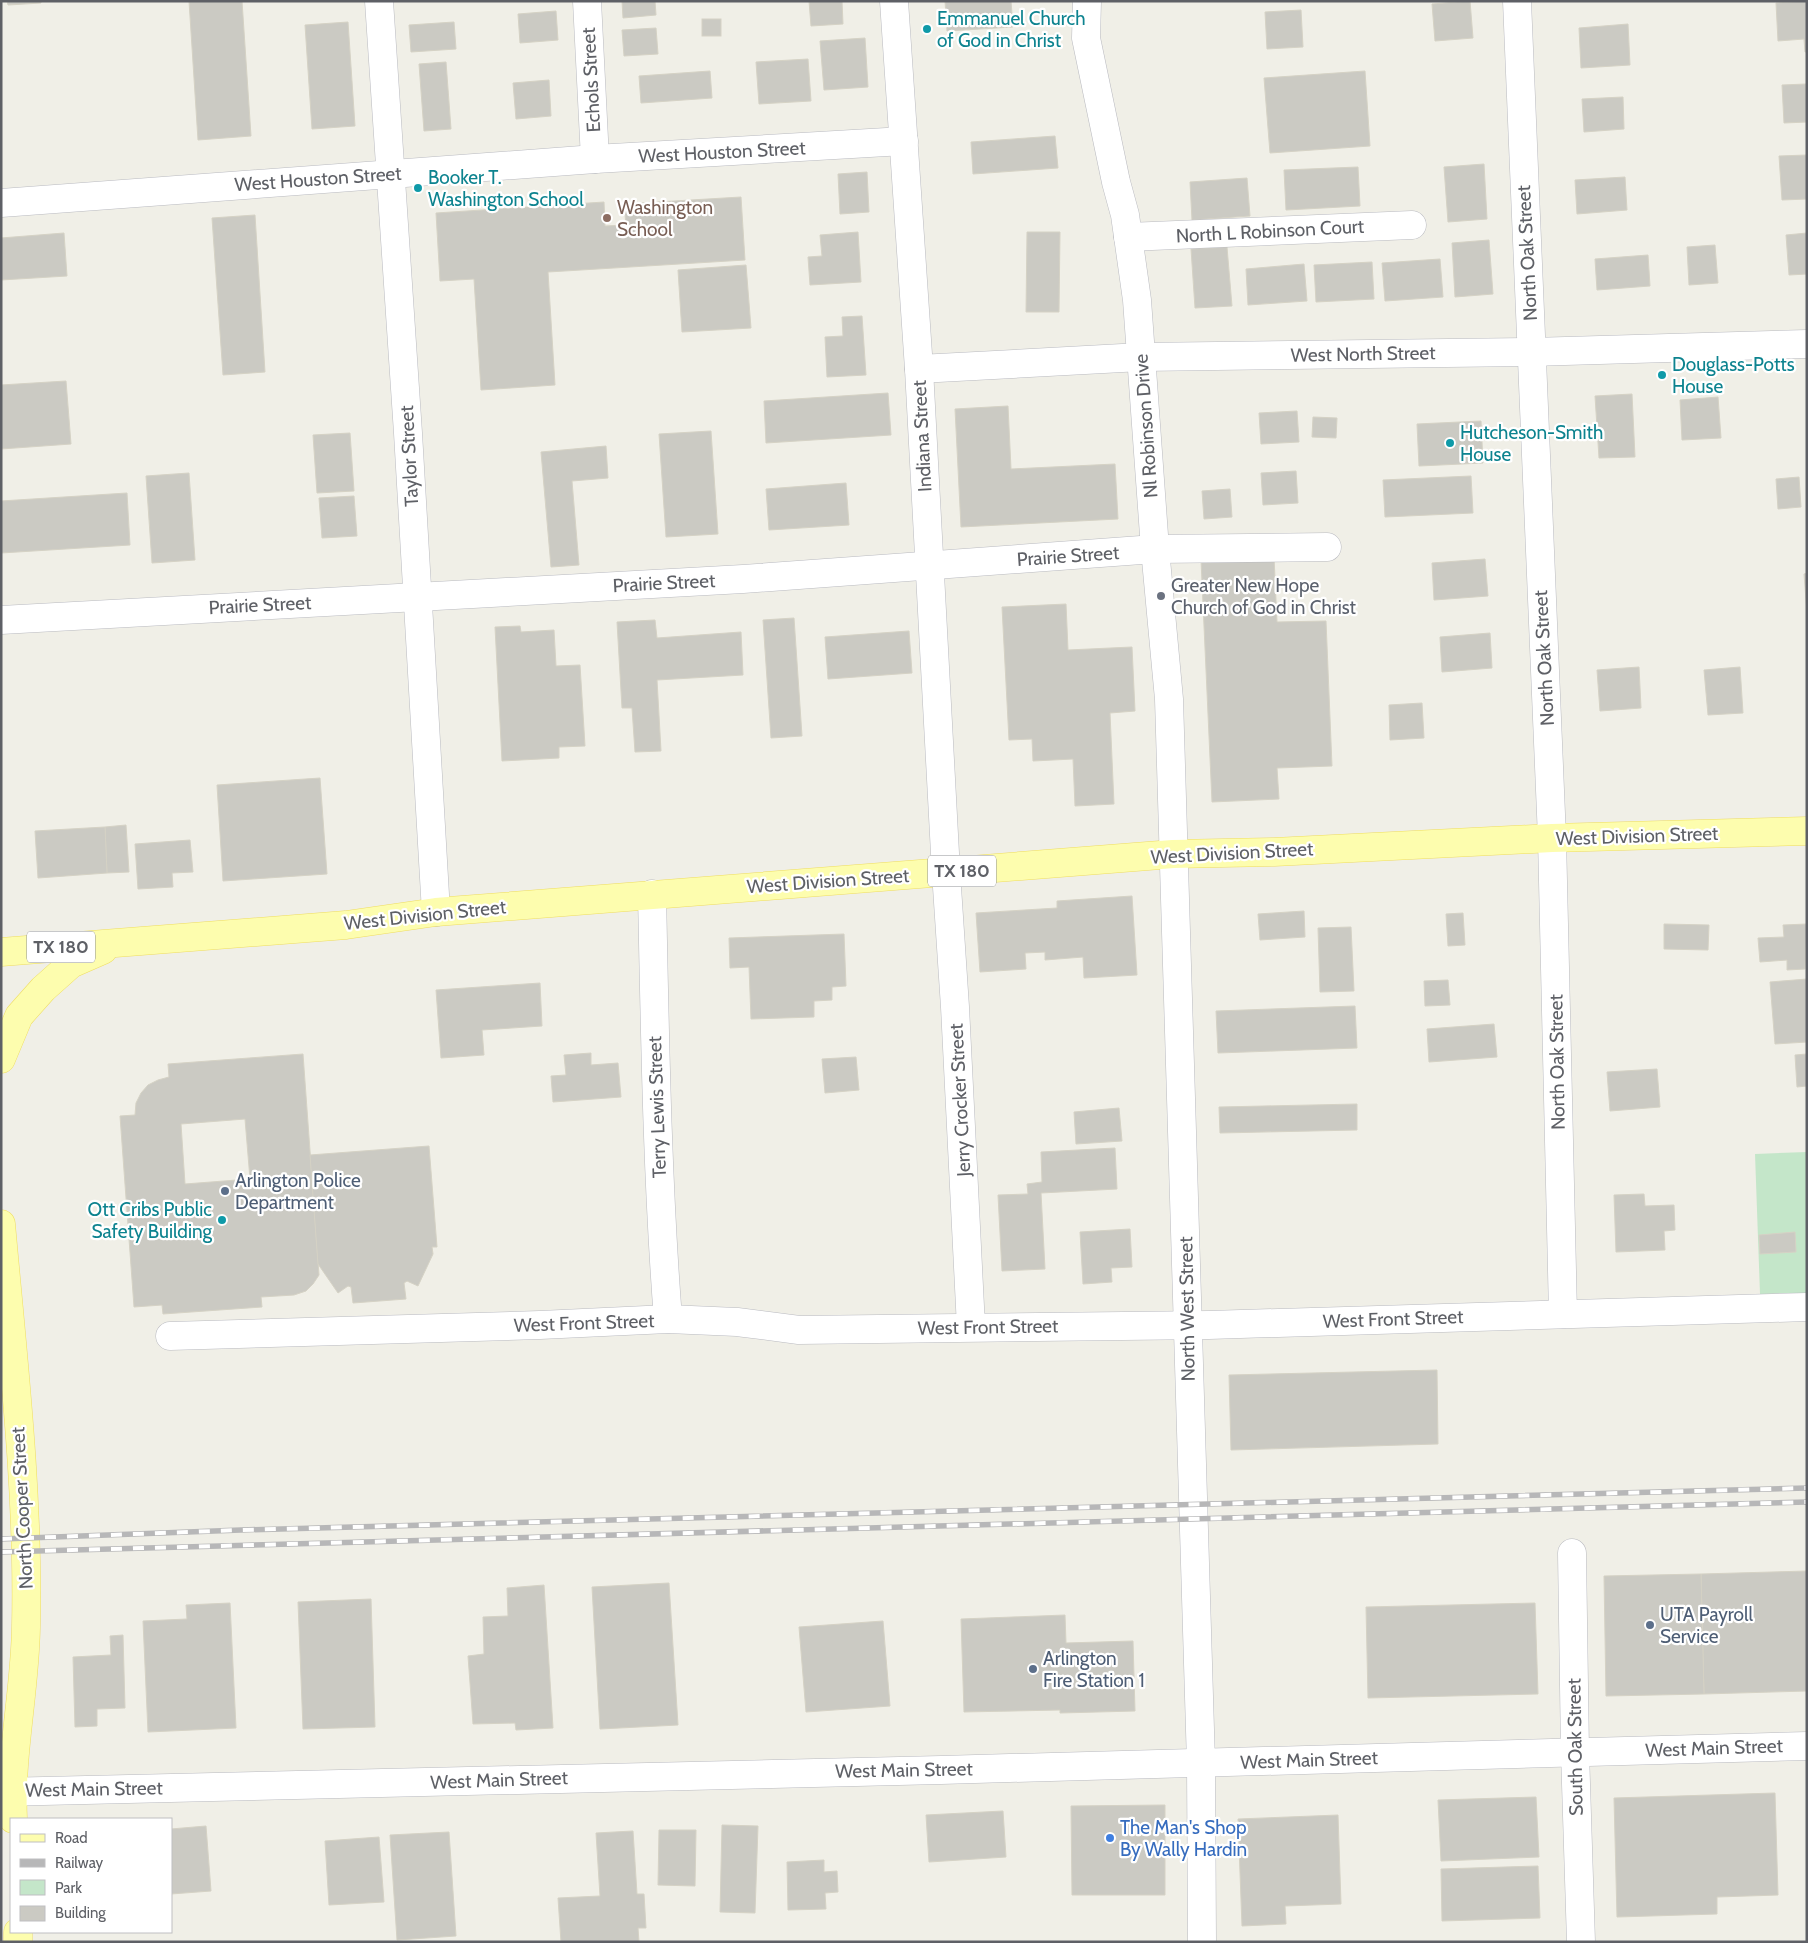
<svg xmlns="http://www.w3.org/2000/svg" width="1808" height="1943" font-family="Cabin,sans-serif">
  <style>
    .green { fill: #c4e6c9 }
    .building { fill: #cbcac3; stroke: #d5d2c5; fill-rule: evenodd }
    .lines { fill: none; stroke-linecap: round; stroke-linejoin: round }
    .minor-casing { stroke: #b9bac0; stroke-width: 29 }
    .primary-casing { stroke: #efdd61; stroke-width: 29 }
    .minor { stroke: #fff; stroke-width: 28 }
    .primary { stroke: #fdfdae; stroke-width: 28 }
    .rail-casing { stroke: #b7b7b8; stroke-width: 5.5 }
    .rail { stroke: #fff; stroke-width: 4; stroke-dasharray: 11; stroke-linecap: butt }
    .culture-dot { fill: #0f9aa8; stroke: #fff; stroke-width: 2 }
    .education-dot { fill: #8d6e63; stroke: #fff; stroke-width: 2 }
    .worship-dot { fill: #6b7280; stroke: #fff; stroke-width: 2 }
    .service-dot { fill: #5c6f8a; stroke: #fff; stroke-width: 2 }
    .shop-dot { fill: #3f7fe0; stroke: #fff; stroke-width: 2 }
    .labels { text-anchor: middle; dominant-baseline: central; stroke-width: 4.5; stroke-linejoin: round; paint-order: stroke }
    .shield { fill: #fff; stroke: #8e9094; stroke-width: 1 }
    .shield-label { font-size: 18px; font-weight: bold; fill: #5e6066 }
    .culture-label { font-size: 19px; fill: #0d838f; stroke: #fff; text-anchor: start }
    .street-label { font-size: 19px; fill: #5e6066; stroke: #fff }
    .education-label { font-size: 19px; fill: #785e54; stroke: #fff; text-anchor: start }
    .worship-label { font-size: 19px; fill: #5b616d; stroke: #fff; text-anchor: start }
    .service-label { font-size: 19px; fill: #4e5e75; stroke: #fff; text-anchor: start }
    .shop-label { font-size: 19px; fill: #366cbe; stroke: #fff; text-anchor: start }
  </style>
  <rect width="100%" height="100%" fill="#f0efe7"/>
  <polygon class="green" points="1807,1152 1807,1293 1760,1294 1755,1154"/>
  <g class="building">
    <polygon points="7,1 41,1 41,3 8,5"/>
    <polygon points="189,1 242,1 251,136 198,140"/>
    <polygon points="622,1 655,1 656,15 623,18"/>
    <polygon points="809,1 842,1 843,24 811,26"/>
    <polygon points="945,1 1011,1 1013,27 947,31"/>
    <polygon points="1470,1 1473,38 1435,41 1432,4"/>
    <polygon points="1807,1 1807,52 1805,52 1804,39 1778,41 1776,3"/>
    <polygon points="1301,10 1303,47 1267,49 1265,12"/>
    <polygon points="556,11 558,40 520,43 518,14"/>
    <rect x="702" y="19" width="19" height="17"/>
    <polygon points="348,22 355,126 312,129 305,25"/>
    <polygon points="454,22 456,49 411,52 409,25"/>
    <polygon points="1628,24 1630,65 1581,68 1579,28"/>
    <polygon points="656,28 658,54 624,56 622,30"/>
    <polygon points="865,38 868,87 824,90 820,41"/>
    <polygon points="808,59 811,101 759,104 756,62"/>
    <polygon points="446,62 451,129 424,131 419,64"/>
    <polygon points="710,71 712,98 641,103 639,76"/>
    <polygon points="1365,71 1370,146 1270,153 1264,78"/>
    <polygon points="549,80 551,116 516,119 513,83"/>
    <polygon points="1806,84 1807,122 1784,123 1782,85"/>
    <polygon points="1623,97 1624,129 1584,132 1582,99"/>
    <polygon points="1055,136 1058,168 973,174 971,142"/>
    <polygon points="1807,155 1807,199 1782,200 1779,156"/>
    <polygon points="1484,164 1487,219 1448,222 1444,167"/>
    <polygon points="1358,167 1360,206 1286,210 1284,170"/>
    <polygon points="867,172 869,212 840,214 838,174"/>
    <polygon points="1625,177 1627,210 1577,214 1575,180"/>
    <polygon points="1247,178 1250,216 1192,220 1190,182"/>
    <polygon points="741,197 745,260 548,272 555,385 481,390 474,279 440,281 436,213 604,202 605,226 626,225 624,204"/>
    <polygon points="255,215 265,372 223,375 212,218"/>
    <polygon points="858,232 861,282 810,285 808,257 822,256 820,235"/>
    <polygon points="1027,232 1060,232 1059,312 1026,312"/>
    <polygon points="64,233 67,276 1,280 1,238"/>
    <polygon points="1807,233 1807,274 1789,275 1786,235"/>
    <polygon points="1489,240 1493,294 1455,297 1452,243"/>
    <polygon points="1715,245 1718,283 1689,285 1687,247"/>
    <polygon points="1227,247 1232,306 1195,308 1191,249"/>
    <polygon points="1648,255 1650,286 1597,290 1595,259"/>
    <polygon points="1440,259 1443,297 1385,301 1382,263"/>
    <polygon points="1372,262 1374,299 1316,302 1314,265"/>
    <polygon points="1304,264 1307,301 1248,305 1246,269"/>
    <polygon points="746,265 751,328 682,332 678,270"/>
    <polygon points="862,316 866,375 827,377 825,337 843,336 842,317"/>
    <polygon points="66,381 71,444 1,449 1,385"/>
    <polygon points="888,393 891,435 766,443 764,401"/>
    <polygon points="1632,394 1635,457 1599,458 1595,396"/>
    <polygon points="1718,397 1721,438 1682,440 1680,400"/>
    <polygon points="1008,406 1011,469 1115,464 1118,519 961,527 955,409"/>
    <polygon points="1297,411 1299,442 1261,444 1259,413"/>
    <polygon points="1313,417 1337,418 1336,438 1312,437"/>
    <polygon points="1481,421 1483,463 1419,466 1417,424"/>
    <polygon points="711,431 718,534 666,537 659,434"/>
    <polygon points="350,433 354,491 317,493 313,435"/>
    <polygon points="606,446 608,478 572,481 579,565 551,567 541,452"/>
    <polygon points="1296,471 1298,503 1263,505 1261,473"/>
    <polygon points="189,473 195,560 152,563 146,476"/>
    <polygon points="1471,476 1473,513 1385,517 1383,480"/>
    <polygon points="1799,477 1801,507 1778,509 1776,479"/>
    <polygon points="846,483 849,525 769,530 766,489"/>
    <polygon points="1230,489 1232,517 1204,519 1202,491"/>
    <polygon points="127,493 130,545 1,553 1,501"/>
    <polygon points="354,496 357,536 322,538 319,498"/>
    <polygon points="1274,557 1277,622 1326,621 1332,766 1277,768 1279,799 1212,802 1201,560"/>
    <polygon points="1485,559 1488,596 1434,600 1432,563"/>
    <polygon points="1807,573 1807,612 1804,574"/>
    <polygon points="1066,604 1068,650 1132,647 1135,711 1110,713 1114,804 1075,806 1073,759 1033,761 1032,739 1009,740 1002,607"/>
    <polygon points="794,618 802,736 771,738 763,620"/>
    <polygon points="655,620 657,638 741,632 743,675 657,680 661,751 635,752 632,708 622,708 617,622"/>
    <polygon points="520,626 521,632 554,630 556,666 580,665 585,746 559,747 559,758 502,761 495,627"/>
    <polygon points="909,631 912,673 828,679 825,637"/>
    <polygon points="1490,633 1492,668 1442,672 1440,637"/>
    <polygon points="1639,667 1641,708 1600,711 1597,670"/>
    <polygon points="1740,667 1743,713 1708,715 1704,670"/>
    <polygon points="1422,703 1424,738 1390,740 1389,705"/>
    <polygon points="320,778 327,874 223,881 217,785"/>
    <polygon points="126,825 129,872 107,873 105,827"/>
    <polygon points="105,827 107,873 38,878 35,831"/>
    <polygon points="190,840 193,872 172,873 173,887 138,889 135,844"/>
    <polygon points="1132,896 1137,975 1084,978 1083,957 1045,960 1045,952 1025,953 1026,969 980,972 976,913 1057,908 1057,901"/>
    <polygon points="1304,911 1305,937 1260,940 1258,914"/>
    <polygon points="1463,913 1465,945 1448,946 1446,914"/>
    <polygon points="1664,924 1709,925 1708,950 1664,949"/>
    <polygon points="1807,924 1805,969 1787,970 1787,960 1760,962 1758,938 1784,937 1783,925"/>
    <polygon points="1351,927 1354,991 1320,992 1318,928"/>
    <polygon points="844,934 846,986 832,987 832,1000 814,1001 814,1017 751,1019 749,967 730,968 729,938"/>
    <polygon points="1807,979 1807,1042 1775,1044 1770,982"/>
    <polygon points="1448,980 1450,1005 1425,1006 1424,981"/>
    <polygon points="540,983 542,1026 482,1030 484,1055 441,1058 436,990"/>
    <polygon points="1355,1006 1357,1048 1218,1053 1216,1011"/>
    <polygon points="1494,1024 1497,1057 1429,1062 1427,1029"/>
    <polygon points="591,1053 591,1065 618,1063 621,1097 553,1102 551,1076 566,1075 564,1055"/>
    <path d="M303,1054l16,221 -6,9 -7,7 -12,4 -33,2 1,10 -99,7 -1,-9 -28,2 -14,-191 15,-1 1,-12 5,-10 7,-8 10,-5 11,-3 -1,-13zM245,1119l5,60 -65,5 -4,-60z"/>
    <polygon points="1807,1054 1807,1086 1797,1087 1795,1055"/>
    <polygon points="856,1057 859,1090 825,1093 822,1059"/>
    <polygon points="1657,1069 1660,1107 1610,1111 1607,1072"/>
    <polygon points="1357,1104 1357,1130 1220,1133 1219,1107"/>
    <polygon points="1119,1108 1122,1141 1076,1144 1074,1112"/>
    <polygon points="429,1146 437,1247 432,1247 433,1254 418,1286 407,1281 404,1283 406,1299 353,1303 351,1287 348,1286 338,1293 318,1264 310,1155"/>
    <polygon points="1115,1148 1117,1189 1041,1193 1045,1269 1002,1271 998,1195 1028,1194 1027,1184 1042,1182 1041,1152"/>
    <polygon points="1644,1194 1645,1206 1674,1205 1675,1230 1664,1231 1665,1250 1616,1252 1614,1195"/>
    <polygon points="1130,1229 1132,1267 1111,1268 1112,1282 1083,1284 1080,1232"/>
    <polygon points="1795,1232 1796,1252 1760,1254 1759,1235"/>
    <polygon points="1437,1370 1438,1444 1231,1450 1229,1375"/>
    <polygon points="1807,1571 1807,1691 1704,1694 1701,1574"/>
    <polygon points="1701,1574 1704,1694 1606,1696 1604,1576"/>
    <polygon points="669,1583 678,1725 600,1729 592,1587"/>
    <polygon points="544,1585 553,1728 516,1730 515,1723 473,1724 468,1656 484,1654 483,1617 508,1616 507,1588"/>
    <polygon points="371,1599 375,1727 303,1729 298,1602"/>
    <polygon points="230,1603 236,1728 148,1732 143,1621 187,1619 186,1605"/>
    <polygon points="1535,1603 1538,1694 1368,1698 1366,1607"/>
    <polygon points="1065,1615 1066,1643 1133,1641 1135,1711 1060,1713 1060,1710 964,1712 961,1619"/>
    <polygon points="883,1621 890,1706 806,1712 799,1627"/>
    <polygon points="123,1635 125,1708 97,1709 97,1726 75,1727 73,1657 111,1655 110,1636"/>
    <polygon points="1775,1793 1778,1895 1717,1897 1717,1914 1617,1917 1614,1798"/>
    <polygon points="1536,1797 1539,1857 1441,1861 1438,1800"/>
    <polygon points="1165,1805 1165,1895 1072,1895 1071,1806"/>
    <polygon points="1003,1811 1006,1857 929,1862 926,1815"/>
    <polygon points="1338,1815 1341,1904 1285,1906 1286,1924 1242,1926 1238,1819"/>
    <polygon points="722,1825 758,1826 755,1913 720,1912"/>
    <polygon points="206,1826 211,1891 171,1894 171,1829"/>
    <polygon points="659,1830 696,1830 695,1886 658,1885"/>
    <polygon points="633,1831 637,1894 644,1894 646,1928 638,1928 639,1942 561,1942 558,1898 600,1896 596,1833"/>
    <polygon points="449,1832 456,1936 397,1940 390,1835"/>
    <polygon points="379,1837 384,1902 329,1905 325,1841"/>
    <polygon points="824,1860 824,1872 837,1871 838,1892 825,1893 826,1909 788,1910 787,1862"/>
    <polygon points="1538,1866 1540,1918 1442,1921 1441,1869"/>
  </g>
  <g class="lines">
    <defs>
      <g id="minor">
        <polyline points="379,1 408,433 436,912"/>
        <polyline points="587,1 595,159"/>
        <polyline points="894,1 919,369 946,872 955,1007 971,1327"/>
        <polyline points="1087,1 1086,38 1116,182 1125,215 1137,300 1155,549 1169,699 1201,1763 1202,1942"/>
        <polyline points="1517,1 1552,838 1563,1314"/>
        <polyline points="1,203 595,159 904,141"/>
        <polyline points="1128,237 1412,225"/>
        <polyline points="919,369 1141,357 1531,352 1807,344"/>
        <polyline points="1,620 743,579 1155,549 1327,547"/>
        <path d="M652,894c3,142 5,284 16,425"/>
        <polyline points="170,1336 540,1325 668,1319 737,1322 799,1330 1209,1325 1807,1307"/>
        <polyline points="1572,1553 1575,1752 1581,1942"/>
        <polyline points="1,1792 941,1770 1807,1746"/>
      </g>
      <g id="primary">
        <polyline points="1,952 346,925 436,912 1173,854 1274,852 1552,838 1807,831"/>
        <polyline points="1,1059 19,1016 43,989 71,964 103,950"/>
        <path d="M1,1224c12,134 28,269 25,403 -1,64 -16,128 -13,192"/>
        <polyline points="18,1932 18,1942"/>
      </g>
    </defs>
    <use href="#minor" class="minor-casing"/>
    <use href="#primary" class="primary-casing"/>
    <use href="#minor" class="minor"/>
    <use href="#primary" class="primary"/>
    <defs>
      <g id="rail">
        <polyline points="1,1539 241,1530 1807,1488"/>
        <polyline points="1,1552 1807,1502"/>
      </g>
    </defs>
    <use href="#rail" class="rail-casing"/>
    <use href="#rail" class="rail"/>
  </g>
  <g class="culture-dot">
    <circle cx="927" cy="29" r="5"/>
    <circle cx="418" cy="188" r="5"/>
    <circle cx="1662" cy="375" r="5"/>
    <circle cx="1450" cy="443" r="5"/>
    <circle cx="222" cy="1220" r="5"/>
  </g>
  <circle class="education-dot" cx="607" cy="218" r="5"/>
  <circle class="worship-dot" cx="1161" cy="596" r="5"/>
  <g class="service-dot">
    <circle cx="225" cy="1191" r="5"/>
    <circle cx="1650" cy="1625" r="5"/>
    <circle cx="1033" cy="1669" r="5"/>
  </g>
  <circle class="shop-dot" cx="1110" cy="1838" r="5"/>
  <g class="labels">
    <g class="shield">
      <rect x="928" y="855.5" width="68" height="31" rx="4"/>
      <rect x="27" y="931.5" width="68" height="31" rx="4"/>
    </g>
    <g class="shield-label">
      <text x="962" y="871">TX 180</text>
      <text x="61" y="947">TX 180</text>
    </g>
    <g class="culture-label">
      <text x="937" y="18">Emmanuel Church<tspan x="937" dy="22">of God in Christ</tspan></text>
      <text x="428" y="177">Booker T.<tspan x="428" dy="22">Washington School</tspan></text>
      <text x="1672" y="364">Douglass-Potts<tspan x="1672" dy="22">House</tspan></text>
      <text x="1460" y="432">Hutcheson-Smith<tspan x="1460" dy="22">House</tspan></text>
      <text x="212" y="1209" text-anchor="end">Ott Cribs Public<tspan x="212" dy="22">Safety Building</tspan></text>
    </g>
    <g class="street-label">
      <text transform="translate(591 80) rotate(-93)">Echols Street</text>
      <text transform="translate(722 152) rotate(-3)">West Houston Street</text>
      <text transform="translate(318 179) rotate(-4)">West Houston Street</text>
      <text transform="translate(1270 231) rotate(-3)">North L Robinson Court</text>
      <text transform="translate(1527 253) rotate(-93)">North Oak Street</text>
      <text transform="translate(1363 354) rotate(-1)">West North Street</text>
      <text transform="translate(1146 426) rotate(-94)">Nl Robinson Drive</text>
      <text transform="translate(922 436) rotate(-93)">Indiana Street</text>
      <text transform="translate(409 456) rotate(-93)">Taylor Street</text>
      <text transform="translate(1068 556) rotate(-4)">Prairie Street</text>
      <text transform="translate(664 583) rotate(-3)">Prairie Street</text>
      <text transform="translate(260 605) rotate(-3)">Prairie Street</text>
      <text transform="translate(1544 658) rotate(-93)">North Oak Street</text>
      <text transform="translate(1637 836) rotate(-2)">West Division Street</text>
      <text transform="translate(1232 853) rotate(-3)">West Division Street</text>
      <text transform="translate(828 881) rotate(-4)">West Division Street</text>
      <text transform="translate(425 915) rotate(-6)">West Division Street</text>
      <text transform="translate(1557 1062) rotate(-91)">North Oak Street</text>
      <text transform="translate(960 1100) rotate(-93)">Jerry Crocker Street</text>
      <text transform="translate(657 1107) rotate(-92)">Terry Lewis Street</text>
      <text transform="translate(1187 1309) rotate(-91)">North West Street</text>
      <text transform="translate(1393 1319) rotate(-2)">West Front Street</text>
      <text transform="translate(584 1323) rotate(-2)">West Front Street</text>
      <text transform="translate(988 1327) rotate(-1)">West Front Street</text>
      <text transform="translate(22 1508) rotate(-93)">North Cooper Street</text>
      <text transform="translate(1575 1747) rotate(-91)">South Oak Street</text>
      <text transform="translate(1714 1748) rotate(-2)">West Main Street</text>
      <text transform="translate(1309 1760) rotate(-2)">West Main Street</text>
      <text transform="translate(904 1770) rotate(-1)">West Main Street</text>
      <text transform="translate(499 1780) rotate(-2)">West Main Street</text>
      <text transform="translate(94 1789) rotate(-1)">West Main Street</text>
    </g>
    <g class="education-label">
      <text x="617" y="207">Washington<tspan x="617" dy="22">School</tspan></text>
    </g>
    <g class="worship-label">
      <text x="1171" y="585">Greater New Hope<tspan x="1171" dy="22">Church of God in Christ</tspan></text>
    </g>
    <g class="service-label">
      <text x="235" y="1180">Arlington Police<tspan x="235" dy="22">Department</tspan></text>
      <text x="1660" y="1614">UTA Payroll<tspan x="1660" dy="22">Service</tspan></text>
      <text x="1043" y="1658">Arlington<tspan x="1043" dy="22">Fire Station 1</tspan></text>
    </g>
    <g class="shop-label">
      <text x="1120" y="1827">The Man's Shop<tspan x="1120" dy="22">By Wally Hardin</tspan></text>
    </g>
  </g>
  <rect width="1808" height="1943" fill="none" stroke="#5e6066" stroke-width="5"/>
  <rect x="10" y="1818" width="162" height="115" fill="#ffffff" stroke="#bfbfc2"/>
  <rect x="20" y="1834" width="25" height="8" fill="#fdfdae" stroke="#bfbfc2"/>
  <text x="55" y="1843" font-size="15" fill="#5e6066">Road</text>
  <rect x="20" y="1859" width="25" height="8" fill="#b7b7b8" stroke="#bfbfc2"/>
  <text x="55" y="1868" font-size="15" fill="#5e6066">Railway</text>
  <rect x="20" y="1880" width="25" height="15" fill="#c4e6c9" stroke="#bfbfc2"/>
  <text x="55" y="1893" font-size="15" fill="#5e6066">Park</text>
  <rect x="20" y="1906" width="25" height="15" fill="#cbcac3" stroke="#bfbfc2"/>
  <text x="55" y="1918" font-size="15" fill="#5e6066">Building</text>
</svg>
